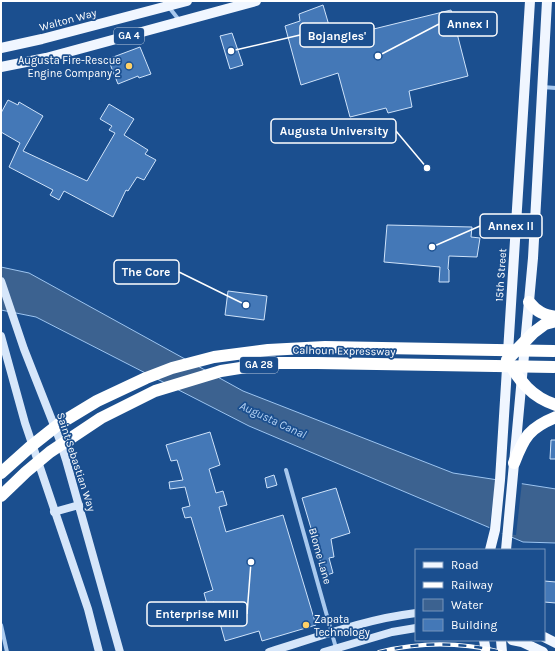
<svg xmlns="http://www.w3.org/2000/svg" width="557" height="653" font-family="Karla,sans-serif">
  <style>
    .water { fill: #3c6290; stroke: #9cc4f0 }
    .pier { fill: #1b4f8f }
    .building { fill: #4478b7; stroke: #cfe3fa }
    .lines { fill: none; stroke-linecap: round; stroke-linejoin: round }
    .street { stroke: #a9c9ee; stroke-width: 4 }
    .secondary { stroke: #d6e6fa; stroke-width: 8 }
    .primary { stroke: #f0f6ff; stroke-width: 10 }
    .highway { stroke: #fff; stroke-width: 12 }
    .rail-casing { stroke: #fff; stroke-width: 4 }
    .rail { stroke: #1b4f8f; stroke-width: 2.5; stroke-dasharray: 8; stroke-linecap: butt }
    .highway-bridge { stroke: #fff; stroke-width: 12 }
    .poi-dot { fill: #ffd166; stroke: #1b4f8f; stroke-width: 1.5 }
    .labels { text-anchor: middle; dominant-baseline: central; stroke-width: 3.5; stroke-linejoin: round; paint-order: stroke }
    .shield { fill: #1b4f8f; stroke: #bbcadd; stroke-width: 1 }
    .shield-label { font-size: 10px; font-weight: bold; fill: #fff }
    .street-label { font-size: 11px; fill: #fff; stroke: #1b4f8f }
    .poi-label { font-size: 11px; fill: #fff; stroke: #1b4f8f; text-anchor: end }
    .water-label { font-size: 12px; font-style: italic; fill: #b5d3f5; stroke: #1b4f8f }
    .leader { fill: none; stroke: #fff; stroke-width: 1.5 }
    .callout-dot { fill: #fff; stroke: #1b4f8f; stroke-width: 1.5 }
    .callout { fill: #1b4f8f; stroke: #fff; stroke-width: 1.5 }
    .callout-label { font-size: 12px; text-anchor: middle; font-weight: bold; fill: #fff }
  </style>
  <rect width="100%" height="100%" fill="#1b4f8f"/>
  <polygon class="water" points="1,267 29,273 243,391 453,473 556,489 556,543 523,542 495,530 249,426 36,317 1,310"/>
  <polygon class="pier" points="496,478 522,482 516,535 496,533 489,530"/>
  <g class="building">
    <polygon points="323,5 333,39 451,10 468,76 409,91 412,107 388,113 386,108 350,117 338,73 301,85 285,26 300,21 299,14"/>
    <polygon points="232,33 243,65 230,69 220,36"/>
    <polygon points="140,47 151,74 139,78 138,76 118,84 108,59"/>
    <polygon points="8,100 18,105 19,102 43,116 23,151 87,181 115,133 109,130 112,126 100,119 109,104 134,119 124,135 148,150 145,154 156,160 144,180 137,177 128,191 126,190 113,217 64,191 59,200 50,195 53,190 9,167 20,143 1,132 1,113"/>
    <polygon points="387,225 472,227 471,237 480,238 477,257 449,256 448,269 449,270 449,282 439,282 440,267 384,262"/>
    <polygon points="228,291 267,296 264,320 225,315"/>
    <polygon points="210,432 220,465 209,469 216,493 223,491 227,505 219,507 226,532 283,515 316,625 262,641 259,631 225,641 214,602 207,604 204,593 213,590 191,517 185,518 182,508 190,506 185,487 170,489 169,482 183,480 177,460 171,461 166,445"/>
    <polygon points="551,440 556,440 556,459 550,459"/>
    <polygon points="274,475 277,485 267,488 265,478"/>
    <polygon points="336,488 350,533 331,539 334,557 329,558 333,573 324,576 316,545 302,498"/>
    <polygon points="544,581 556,582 556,603 544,602"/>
  </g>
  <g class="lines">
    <g class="street">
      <polyline points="167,1 168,6 179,20"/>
      <polyline points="542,87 556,88"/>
      <polyline points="286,470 336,648"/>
      <polyline points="1,625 7,652"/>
    </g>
    <g class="secondary">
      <polyline points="1,281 24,349 59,438 66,460 120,652"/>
      <polyline points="1,336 25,423 88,609 99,652"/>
      <polyline points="54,512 79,505"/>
      <path d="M269,652c49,-15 97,-33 147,-39"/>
      <polyline points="324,652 392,632 416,628"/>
    </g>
    <g class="primary">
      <polyline points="1,48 42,39 187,1"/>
      <polyline points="1,67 46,58 256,1"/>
      <polyline points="490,550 495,530 500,480 530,1"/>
      <polyline points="506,550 533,258 547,1"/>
      <polyline points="544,637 556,643"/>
      <polyline points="484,640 486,652"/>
      <polyline points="501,640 502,652"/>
      <polyline points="512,640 522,642 543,652"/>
    </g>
    <g class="highway">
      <path d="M529,302c8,10 15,13 27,15"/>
      <path d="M556,321l-11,3 -12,9 -26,27c13,21 24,37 49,45"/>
      <path d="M514,463c10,-26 15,-35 42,-46"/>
    </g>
    <defs>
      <path id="rail" d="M379,652c40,-10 82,-10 122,0"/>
    </defs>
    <use href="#rail" class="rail-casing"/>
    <use href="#rail" class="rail"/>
    <g class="highway-bridge">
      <polyline points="1,473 30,447 59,424 97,401 146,378 172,368 214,357 268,350 325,347 554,351"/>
      <polyline points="1,496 26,472 50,452 101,418 155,391 221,371 272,363 317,363 554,367"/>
    </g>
  </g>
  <g class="poi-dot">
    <circle cx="129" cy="66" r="4"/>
    <circle cx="306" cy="625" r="4"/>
  </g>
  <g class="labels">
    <g class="shield">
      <rect x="114" y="28" width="30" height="16" rx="3"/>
      <rect x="240" y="357" width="38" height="16" rx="3"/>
    </g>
    <g class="shield-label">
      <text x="129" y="36">GA 4</text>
      <text x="259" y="365">GA 28</text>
    </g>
    <g class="street-label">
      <text transform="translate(68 20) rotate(-15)">Walton Way</text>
      <text transform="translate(501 275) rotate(-86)">15th Street</text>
      <text transform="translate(344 351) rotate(1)">Calhoun Expressway</text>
      <text transform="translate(76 462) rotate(72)">Saint Sebastian Way</text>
      <text transform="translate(320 556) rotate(74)">Blome Lane</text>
    </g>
    <g class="poi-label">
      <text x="121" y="60">Augusta Fire-Rescue<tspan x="121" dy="13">Engine Company 2</tspan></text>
      <text x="314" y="619" text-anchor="start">Zapata<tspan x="314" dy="13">Technology</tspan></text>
    </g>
    <g class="water-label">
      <text transform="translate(273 420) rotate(25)">Augusta Canal</text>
    </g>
  </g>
  <path class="leader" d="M378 56L439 24M231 51L300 35M427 168L396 131M432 247L480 226M246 305L179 272M251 562L247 614"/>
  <g class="callout-dot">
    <circle cx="378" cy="56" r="4"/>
    <circle cx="231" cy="51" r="4"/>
    <circle cx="427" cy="168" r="4"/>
    <circle cx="432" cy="247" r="4"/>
    <circle cx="246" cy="305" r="4"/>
    <circle cx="251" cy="562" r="4"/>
  </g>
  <g class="callout">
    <rect x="439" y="12" width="58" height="24" rx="4"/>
    <rect x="300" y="23" width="74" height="24" rx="4"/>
    <rect x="271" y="119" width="125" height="24" rx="4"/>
    <rect x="480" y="214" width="62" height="24" rx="4"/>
    <rect x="114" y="260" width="65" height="24" rx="4"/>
    <rect x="147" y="602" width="100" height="24" rx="4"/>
  </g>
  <g class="callout-label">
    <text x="468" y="28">Annex I</text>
    <text x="337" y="40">Bojangles'</text>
    <text x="334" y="135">Augusta University</text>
    <text x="511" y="230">Annex II</text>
    <text x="146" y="276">The Core</text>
    <text x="197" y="618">Enterprise Mill</text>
  </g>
  <rect width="557" height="653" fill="none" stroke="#ffffff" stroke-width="4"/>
  <rect x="415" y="549" width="130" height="92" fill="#1b4f8f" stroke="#7695bc"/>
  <rect x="423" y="562" width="20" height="6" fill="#f0f6ff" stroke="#7695bc"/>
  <text x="451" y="569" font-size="12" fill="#ffffff">Road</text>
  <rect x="423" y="582" width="20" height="6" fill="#ffffff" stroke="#7695bc"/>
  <text x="451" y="589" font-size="12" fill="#ffffff">Railway</text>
  <rect x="423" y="599" width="20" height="12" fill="#3c6290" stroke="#7695bc"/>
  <text x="451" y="609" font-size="12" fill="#ffffff">Water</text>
  <rect x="423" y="619" width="20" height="12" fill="#4478b7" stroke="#7695bc"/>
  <text x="451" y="629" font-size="12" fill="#ffffff">Building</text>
</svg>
